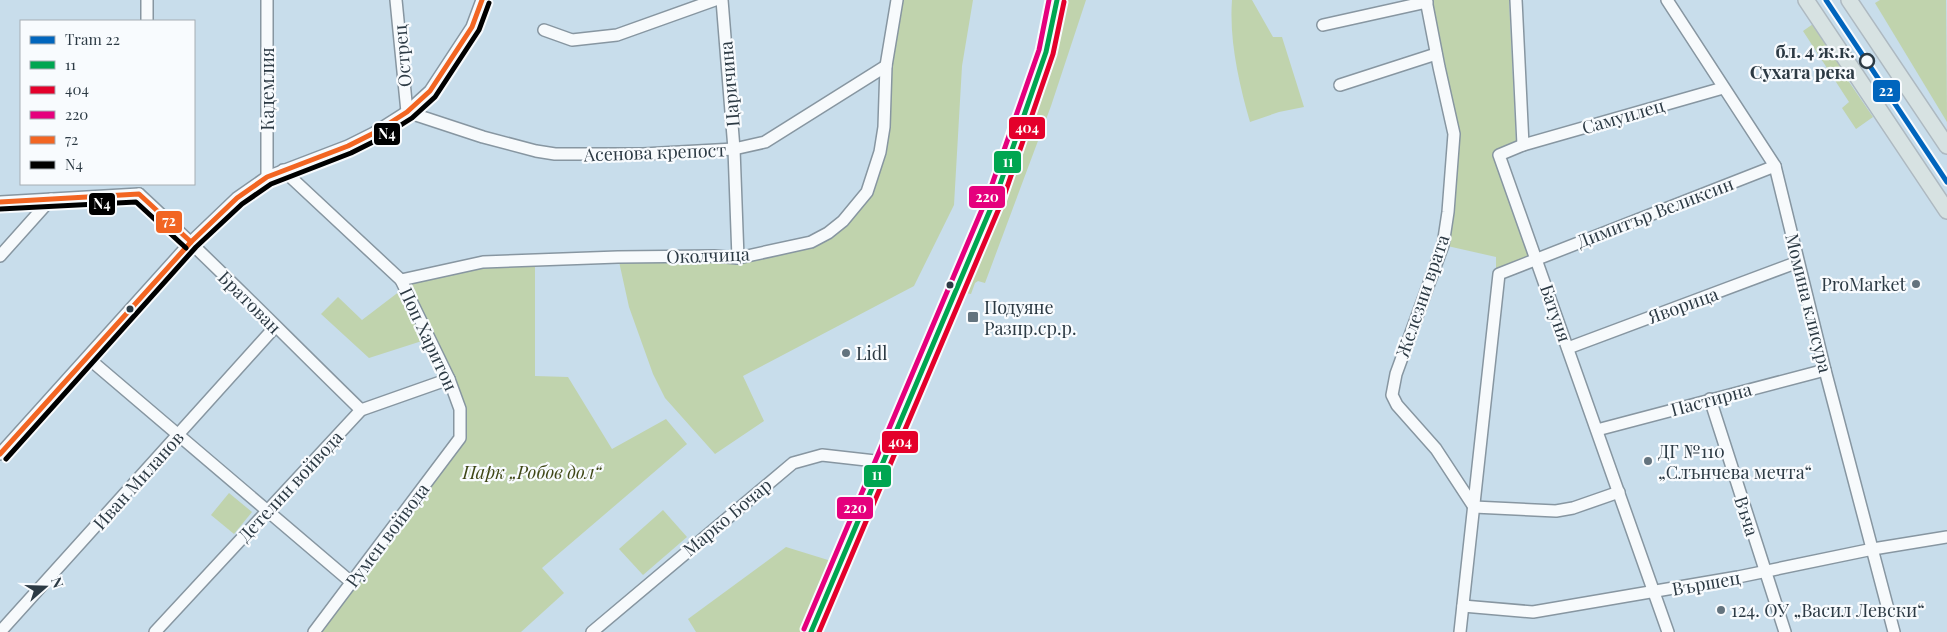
<svg xmlns="http://www.w3.org/2000/svg" width="1947" height="632" font-family="'Playfair Display',serif">
  <style>
    .green { fill: #c0d3ad }
    .lines { fill: none; stroke-linecap: round; stroke-linejoin: round }
    .minor-casing { stroke: #8796a1; stroke-width: 14 }
    .major-casing { stroke: #aeb9c1; stroke-width: 18 }
    .minor { stroke: #f7fafc; stroke-width: 11 }
    .major { stroke: #d7e2e2; stroke-width: 15 }
    .bus-1-casing { stroke: #f8fbfe; stroke-width: 9 }
    .bus-2-casing { stroke: #f8fbfe; stroke-width: 9 }
    .bus-3-casing { stroke: #f8fbfe; stroke-width: 9 }
    .bus-4-casing { stroke: #f8fbfe; stroke-width: 9 }
    .bus-5-casing { stroke: #f8fbfe; stroke-width: 9 }
    .bus-1 { stroke: #00a651; stroke-width: 5 }
    .bus-2 { stroke: #e4002b; stroke-width: 5 }
    .bus-3 { stroke: #e5007d; stroke-width: 5 }
    .bus-4 { stroke: #f26522; stroke-width: 5 }
    .bus-5 { stroke: #000; stroke-width: 5 }
    .tram-1-casing { stroke: #f8fbfe; stroke-width: 9 }
    .tram-1 { stroke: #0065bd; stroke-width: 5 }
    .stop-dot { fill: #f8fbfe; stroke: #2c3a44; stroke-width: 2.5 }
    .poi-dot { fill: #63737e; stroke: #f8fbfe; stroke-width: 2 }
    .bus-dot { fill: #2c3a44; stroke: #f8fbfe; stroke-width: 2 }
    .labels { text-anchor: middle; dominant-baseline: central; stroke-width: 4.5; stroke-linejoin: round; paint-order: stroke }
    .stop-label { font-size: 18px; font-weight: bold; fill: #2c3a44; stroke: #f8fbfe; text-anchor: end }
    .street-label { font-size: 18px; fill: #2c3a44; stroke: #f8fbfe }
    .poi-label { font-size: 18px; fill: #2c3a44; stroke: #f8fbfe; text-anchor: start }
    .park-label { font-size: 18px; font-style: italic; fill: #3f4716; stroke: #f8fbfe }
    .line-badge { stroke: #f8fbfe; stroke-width: 2 }
    .badge-label { font-size: 14px; text-anchor: middle; font-weight: bold; fill: #fff }
  </style>
  <rect width="100%" height="100%" fill="#c8ddeb"/>
  <g class="green">
    <polygon points="897,0 973,0 962,66 954,205 914,286 743,376 764,421 715,454 665,398 653,374 629,307 618,257 714,256 811,242 843,221 874,172"/>
    <path d="M1066,0h20l-35,106 -66,177 -7,-2 -3,2 -4,11 -6,-1c39,-95 83,-191 101,-293z"/>
    <path d="M1232,0h20l21,37h9l22,70 -25,5 -29,10c-11,-38 -21,-82 -18,-122z"/>
    <polygon points="1426,0 1509,0 1516,142 1495,151 1532,255 1496,269 1496,257 1443,245 1454,134"/>
    <polygon points="1880,0 1946,0 1947,122 1875,3"/>
    <polygon points="1813,24 1847,74 1845,76 1873,117 1856,129 1842,108 1849,102 1803,31"/>
    <polygon points="535,260 535,376 568,377 612,449 666,419 687,444 542,568 564,593 521,632 314,632 459,438 460,409 401,280 483,262"/>
    <polygon points="400,291 425,340 369,358 321,314 338,297 362,320"/>
    <polygon points="229,493 252,512 234,534 211,515"/>
    <polygon points="663,510 687,537 643,575 619,549"/>
    <polygon points="786,547 841,564 811,632 696,632 688,619"/>
  </g>
  <g class="lines">
    <defs>
      <g id="minor">
        <polyline points="396,0 407,112"/>
        <polyline points="722,0 734,149 738,258"/>
        <polyline points="1426,0 1439,67 1454,134 1448,212 1443,245 1396,374 1392,395 1397,405 1436,449 1474,507 1556,511 1573,508 1619,492"/>
        <polyline points="1516,0 1523,145"/>
        <polyline points="1667,0 1775,166 1825,370 1894,632"/>
        <polyline points="147,21 147,0"/>
        <polyline points="1323,25 1427,2"/>
        <polyline points="544,30 572,40 617,35 715,0"/>
        <polyline points="1340,85 1436,54"/>
        <polyline points="407,112 483,137 536,151 555,154 643,154 734,149 765,142 886,66"/>
        <polyline points="283,170 401,280 449,379 460,409 460,438 314,632"/>
        <polyline points="267,177 267,0"/>
        <path d="M139,194c76,70 148,144 222,216"/>
        <polyline points="0,202 139,194"/>
        <polyline points="0,256 51,199"/>
        <polyline points="401,280 483,262 618,257 714,256 738,258 811,242 828,233 843,221 867,192 880,152 884,127 886,66 897,0"/>
        <polyline points="1568,348 1798,262"/>
        <polyline points="88,358 351,582"/>
        <polyline points="1710,399 1785,632"/>
        <polyline points="1597,430 1825,370"/>
        <polyline points="0,454 191,242 237,198 267,177 348,146 374,133 407,112 430,91 472,27 482,0"/>
        <polyline points="1463,606 1533,612 1738,577 1873,549 1947,537"/>
        <polyline points="0,632 275,327"/>
        <polyline points="155,632 361,410 449,379"/>
        <polyline points="592,632 793,463 822,455 884,462"/>
        <polyline points="811,632 841,564 996,196 1046,52 1057,0"/>
        <polyline points="1460,632 1499,274 1775,166"/>
        <polyline points="1668,632 1499,155 1523,145 1723,88"/>
      </g>
      <g id="major">
        <polyline points="1806,0 1947,211"/>
        <polyline points="1849,0 1947,146"/>
      </g>
    </defs>
    <use href="#minor" class="minor-casing"/>
    <use href="#major" class="major-casing"/>
    <use href="#minor" class="minor"/>
    <use href="#major" class="major"/>
    <defs>
      <polyline id="bus-1" points="811,632 996,196 1046,52 1057,0"/>
      <polyline id="bus-2" points="819,632 1003,199 1053,54 1064,2"/>
      <polyline id="bus-3" points="804,629 989,193 1039,50 1049,0"/>
      <g id="bus-4">
        <polyline points="0,202 139,194 191,242"/>
        <polyline points="0,454 191,242 237,198 267,177 348,146 374,133 407,112 430,91 472,27 482,0"/>
      </g>
      <g id="bus-5">
        <polyline points="0,209 136,202 186,248"/>
        <polyline points="6,459 196,247 242,204 271,184 351,153 377,140 412,118 435,97 479,30 489,3"/>
      </g>
    </defs>
    <use href="#bus-1" class="bus-1-casing"/>
    <use href="#bus-2" class="bus-2-casing"/>
    <use href="#bus-3" class="bus-3-casing"/>
    <use href="#bus-4" class="bus-4-casing"/>
    <use href="#bus-5" class="bus-5-casing"/>
    <use href="#bus-1" class="bus-1"/>
    <use href="#bus-2" class="bus-2"/>
    <use href="#bus-3" class="bus-3"/>
    <use href="#bus-4" class="bus-4"/>
    <use href="#bus-5" class="bus-5"/>
    <defs>
      <polyline id="tram-1" points="1826,0 1947,182"/>
    </defs>
    <use href="#tram-1" class="tram-1-casing"/>
    <use href="#tram-1" class="tram-1"/>
  </g>
  <circle class="stop-dot" cx="1867" cy="61" r="7"/>
  <g class="poi-dot">
    <circle cx="1916" cy="284" r="5"/>
    <rect x="967" y="311" width="12" height="12" rx="2.5"/>
    <circle cx="846" cy="353" r="5"/>
    <circle cx="1648" cy="461" r="5"/>
    <circle cx="1721" cy="610" r="5"/>
  </g>
  <g class="bus-dot">
    <circle cx="950" cy="285" r="4.5"/>
    <circle cx="130" cy="309" r="4.5"/>
  </g>
  <g class="labels">
    <g class="stop-label">
      <text x="1855" y="51">бл. 4 ж.к.<tspan x="1855" dy="21">Сухата река</tspan></text>
    </g>
    <g class="street-label">
      <text transform="translate(402 56) rotate(-95)">Острец</text>
      <text transform="translate(729 84) rotate(-95)">Царичина</text>
      <text transform="translate(267 89) rotate(-90)">Кадемлия</text>
      <text transform="translate(1623 116) rotate(-16)">Самуилец</text>
      <text transform="translate(655 152) rotate(-2)">Асенова крепост</text>
      <text transform="translate(1655 212) rotate(-21)">Димитър Великсин</text>
      <text transform="translate(708 255) rotate(-2)">Околчица</text>
      <text transform="translate(1422 296) rotate(-71)">Железни врата</text>
      <text transform="translate(250 302) rotate(45)">Братован</text>
      <text transform="translate(1809 303) rotate(76)">Момина клисура</text>
      <text transform="translate(1683 305) rotate(-20)">Яворица</text>
      <text transform="translate(1556 313) rotate(71)">Батуня</text>
      <text transform="translate(429 339) rotate(65)">Поп Харитон</text>
      <text transform="translate(1711 399) rotate(-15)">Пастирна</text>
      <text transform="translate(138 480) rotate(-48)">Иван Миланов</text>
      <text transform="translate(290 486) rotate(-47)">Детелин войвода</text>
      <text transform="translate(1747 516) rotate(72)">Въча</text>
      <text transform="translate(727 517) rotate(-40)">Марко Бочар</text>
      <text transform="translate(387 535) rotate(-53)">Румен войвода</text>
      <text transform="translate(1706 583) rotate(-10)">Вършец</text>
    </g>
    <g class="poi-label">
      <text x="1906" y="284" text-anchor="end">ProMarket</text>
      <text x="984" y="307">Подуяне<tspan x="984" dy="21">Разпр.ср.р.</tspan></text>
      <text x="856" y="353">Lidl</text>
      <text x="1658" y="451">ДГ №110<tspan x="1658" dy="21">„Слънчева мечта“</tspan></text>
      <text x="1731" y="610">124. ОУ „Васил Левски“</text>
    </g>
    <g class="park-label">
      <text x="532" y="472">Парк „Робов дол“</text>
    </g>
  </g>
  <g class="line-badge">
    <rect x="1872" y="79" width="29" height="24" rx="5" fill="#0065bd"/>
    <rect x="1008" y="116" width="38" height="24" rx="5" fill="#e4002b"/>
    <rect x="373" y="122" width="28" height="24" rx="5" fill="#000"/>
    <rect x="993" y="150" width="29" height="24" rx="5" fill="#00a651"/>
    <rect x="968" y="185" width="38" height="24" rx="5" fill="#e5007d"/>
    <rect x="88" y="192" width="28" height="24" rx="5" fill="#000"/>
    <rect x="155" y="210" width="28" height="24" rx="5" fill="#f26522"/>
    <rect x="881" y="430" width="38" height="24" rx="5" fill="#e4002b"/>
    <rect x="863" y="464" width="29" height="24" rx="5" fill="#00a651"/>
    <rect x="836" y="496" width="38" height="24" rx="5" fill="#e5007d"/>
  </g>
  <g class="badge-label">
    <text x="1886" y="96">22</text>
    <text x="1027" y="133">404</text>
    <text x="387" y="139">N4</text>
    <text x="1008" y="167">11</text>
    <text x="987" y="202">220</text>
    <text x="102" y="209">N4</text>
    <text x="169" y="226">72</text>
    <text x="900" y="447">404</text>
    <text x="877" y="480">11</text>
    <text x="855" y="513">220</text>
  </g>
  <rect x="20" y="20" width="175" height="165" fill="#f8fbfe" stroke="#a6aeb4"/>
  <rect x="30" y="36" width="25" height="8" fill="#0065bd" stroke="#a6aeb4"/>
  <text x="65" y="45" font-size="15" fill="#2c3a44">Tram 22</text>
  <rect x="30" y="61" width="25" height="8" fill="#00a651" stroke="#a6aeb4"/>
  <text x="65" y="70" font-size="15" fill="#2c3a44">11</text>
  <rect x="30" y="86" width="25" height="8" fill="#e4002b" stroke="#a6aeb4"/>
  <text x="65" y="95" font-size="15" fill="#2c3a44">404</text>
  <rect x="30" y="111" width="25" height="8" fill="#e5007d" stroke="#a6aeb4"/>
  <text x="65" y="120" font-size="15" fill="#2c3a44">220</text>
  <rect x="30" y="136" width="25" height="8" fill="#f26522" stroke="#a6aeb4"/>
  <text x="65" y="145" font-size="15" fill="#2c3a44">72</text>
  <rect x="30" y="161" width="25" height="8" fill="#000000" stroke="#a6aeb4"/>
  <text x="65" y="170" font-size="15" fill="#2c3a44">N4</text>
  <g transform="translate(45 587) rotate(70)" stroke="#f8fbfe" stroke-width="4" paint-order="stroke">
  <path d="M0-4L9 19L0 12L-9 19Z" fill="#2c3a44"/>
  <text y="-8" font-size="14" font-weight="bold" text-anchor="middle" fill="#2c3a44">N</text>
  </g>
</svg>
